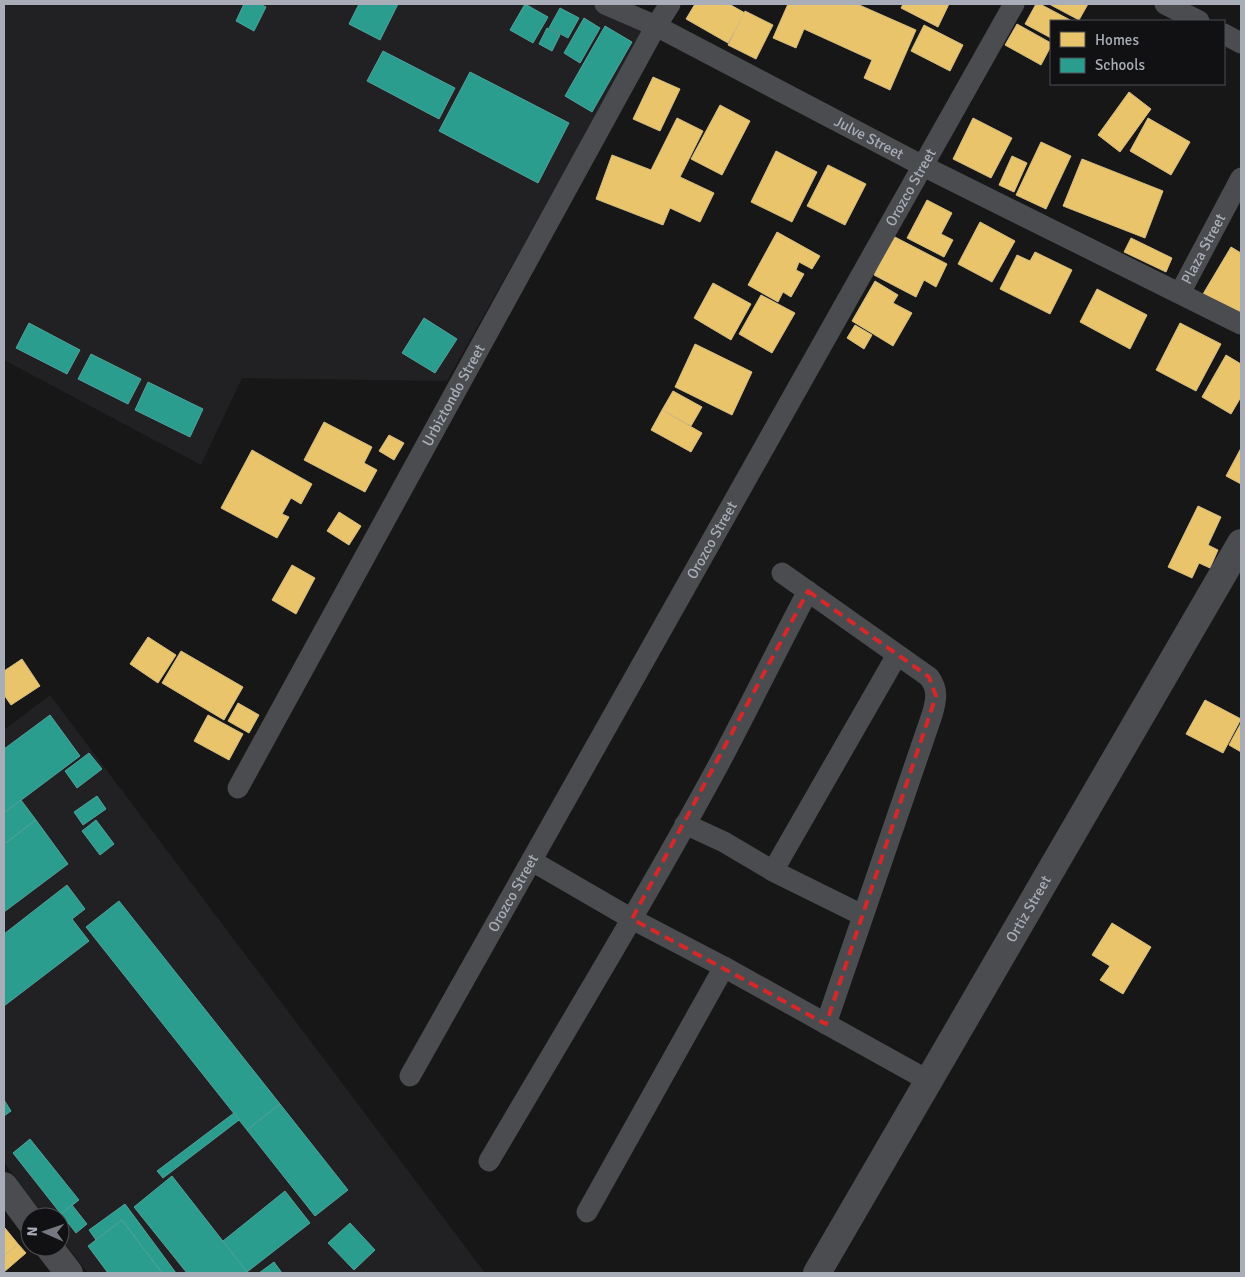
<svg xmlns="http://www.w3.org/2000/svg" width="1245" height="1277" font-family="Signika,sans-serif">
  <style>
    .built { fill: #212123 }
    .homes { fill: #e9c46a; stroke: #d6bd81 }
    .schools { fill: #2a9d8f; stroke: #50a29b }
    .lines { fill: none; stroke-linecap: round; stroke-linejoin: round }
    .minor { stroke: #4b4c50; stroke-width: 21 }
    .tertiary { stroke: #4b4c50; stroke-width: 28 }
    .marked { fill: none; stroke: #d62828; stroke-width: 4; stroke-dasharray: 10 6; stroke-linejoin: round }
    .labels { text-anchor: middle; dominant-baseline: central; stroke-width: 5; stroke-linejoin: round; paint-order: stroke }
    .street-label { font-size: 15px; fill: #a8adb8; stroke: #111113 }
  </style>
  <rect width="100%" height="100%" fill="#171717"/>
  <g class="built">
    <polygon points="4,4 590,4 644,30 447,381 242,378 201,465 4,360"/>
    <polygon points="50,695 485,1273 88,1273 60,1237 60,1217 45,1217 4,1162 4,730"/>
  </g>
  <g class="homes">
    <polygon points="695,4 729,4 745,13 728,43 686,19"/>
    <polygon points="788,4 857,4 916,30 890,90 864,78 872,60 804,29 796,48 773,38"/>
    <polygon points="903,4 949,4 938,27 901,8"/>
    <polygon points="1036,4 1040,4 1072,21 1051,21 1051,38 1025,24"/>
    <polygon points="1049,4 1088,4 1079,20"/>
    <polygon points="745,11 773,25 756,59 728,45"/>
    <polygon points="1017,24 1051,43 1051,46 1041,65 1005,45"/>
    <polygon points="924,25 963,45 950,71 911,51"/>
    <polygon points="653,77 680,89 660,131 633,119"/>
    <polygon points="1129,92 1151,109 1120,152 1098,135"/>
    <polygon points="720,105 750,121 722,175 691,159"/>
    <polygon points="677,118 703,131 680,177 714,193 700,222 670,208 663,225 596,199 612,155 651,170"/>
    <polygon points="973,118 1012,138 991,178 953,159"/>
    <polygon points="1148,118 1190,142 1171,175 1130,151"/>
    <polygon points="1041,142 1071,156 1046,209 1016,195"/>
    <polygon points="776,151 817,172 792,222 751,202"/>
    <polygon points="1012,156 1027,163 1014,192 999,185"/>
    <polygon points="1082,159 1163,191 1145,238 1063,206"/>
    <polygon points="828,165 866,184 845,225 807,206"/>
    <polygon points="927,200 952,213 941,234 953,240 944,257 907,238"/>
    <polygon points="980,222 1015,241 992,282 958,264"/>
    <polygon points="777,232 820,256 812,269 799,262 796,270 804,274 791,297 783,292 778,302 748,285"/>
    <polygon points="893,236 947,264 936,287 924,280 916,297 874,275"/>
    <polygon points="1131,238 1172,258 1166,272 1124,252"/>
    <polygon points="1231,247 1241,253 1241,317 1203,294"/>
    <polygon points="1035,252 1072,270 1050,314 1000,289 1017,255 1030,261"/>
    <polygon points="875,281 898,295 893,303 912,313 893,346 852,321"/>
    <polygon points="713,283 751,304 731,340 694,318"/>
    <polygon points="1097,289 1147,315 1130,349 1080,322"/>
    <polygon points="761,295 795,313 772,353 739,334"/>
    <polygon points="1180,323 1221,344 1196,391 1156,370"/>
    <polygon points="855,325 872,335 864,349 847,338"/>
    <polygon points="695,344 752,372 732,415 675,387"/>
    <polygon points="1226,355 1241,364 1241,397 1231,414 1202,397"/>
    <polygon points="673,391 702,407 691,426 662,410"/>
    <polygon points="662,410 702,433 691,452 651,430"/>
    <polygon points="324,422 372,447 364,463 377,470 365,492 304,460"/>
    <polygon points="389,435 404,443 394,460 379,451"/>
    <polygon points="1241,448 1241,484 1226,476"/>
    <polygon points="252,450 312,484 301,504 291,498 282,514 289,517 277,538 221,508"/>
    <polygon points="1198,506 1221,517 1208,545 1218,550 1210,568 1199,563 1192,578 1168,567"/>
    <polygon points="339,512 361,526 349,545 327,531"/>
    <polygon points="292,565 315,578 296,614 272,600"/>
    <polygon points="148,637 176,655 158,683 130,664"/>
    <polygon points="181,651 243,687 224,720 162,683"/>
    <polygon points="22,659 40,686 11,705 4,695 4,671"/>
    <polygon points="1205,700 1241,719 1223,753 1186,734"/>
    <polygon points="238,703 259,715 249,733 228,721"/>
    <polygon points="208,715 243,734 229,760 194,741"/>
    <polygon points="1241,723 1241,752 1229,745"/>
    <polygon points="1112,923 1151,947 1123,994 1100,980 1110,966 1092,955"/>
    <polygon points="5,1228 18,1244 4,1256 4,1229"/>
    <polygon points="18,1244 26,1253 4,1272 4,1256"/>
  </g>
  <g class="schools">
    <polygon points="244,4 260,4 266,7 254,31 236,21"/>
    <polygon points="359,4 398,4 380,40 349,24"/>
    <polygon points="525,4 548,17 533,43 510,30"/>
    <polygon points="560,8 579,18 568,38 549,28"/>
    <polygon points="584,18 600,28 580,63 564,53"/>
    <polygon points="605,26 632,42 592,112 565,96"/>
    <polygon points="547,28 560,35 552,51 539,44"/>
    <polygon points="383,51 455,88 439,119 367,81"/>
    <polygon points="470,72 569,123 538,183 439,131"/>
    <polygon points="424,318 457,339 435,373 402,353"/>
    <polygon points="29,323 80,350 67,374 16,348"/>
    <polygon points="91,354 141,379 128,404 78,379"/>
    <polygon points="148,382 203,409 190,437 135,410"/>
    <polygon points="50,715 80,756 4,813 4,749"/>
    <polygon points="89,753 102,769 77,788 65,771"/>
    <polygon points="97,796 106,809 83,825 74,812"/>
    <polygon points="21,800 36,820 4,844 4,813"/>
    <polygon points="36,820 68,864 4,912 4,844"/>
    <polygon points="96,820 114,844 100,855 82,831"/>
    <polygon points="67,885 85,909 72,919 89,941 4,1006 4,934"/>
    <polygon points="119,901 280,1104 247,1130 86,927"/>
    <polygon points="4,1100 11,1111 4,1116"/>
    <polygon points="280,1104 348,1190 315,1216 247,1130"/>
    <polygon points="234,1113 239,1120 163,1178 157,1171"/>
    <polygon points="30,1139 79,1200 61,1214 13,1153"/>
    <polygon points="172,1176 247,1272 246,1273 187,1273 134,1207"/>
    <polygon points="285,1191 310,1223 247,1272 223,1241"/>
    <polygon points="125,1204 176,1273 162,1273 122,1220 96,1240 89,1230"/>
    <polygon points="72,1205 87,1224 76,1233 61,1214"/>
    <polygon points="122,1220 162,1273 108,1273 88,1246"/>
    <polygon points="350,1223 375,1250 354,1270 328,1243"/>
    <polygon points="274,1262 282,1273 259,1273"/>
  </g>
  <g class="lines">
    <g class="minor">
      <path id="s1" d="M605,4l51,22 267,140 318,158"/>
      <polyline points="1165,4 1199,21"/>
      <polyline points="1224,34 1241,43"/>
      <path id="s2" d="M1180,293l61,-115"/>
      <path d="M782,573l147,104c10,13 7,24 3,38l-106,309"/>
      <path id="s3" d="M238,788l418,-762 14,-22"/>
      <polyline points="685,824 724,842 773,871 862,915"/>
      <polyline points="532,861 632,919 724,967 929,1081"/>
      <polyline points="773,871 897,655"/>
      <path id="s4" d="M410,1076l604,-1072"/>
      <path d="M489,1161c78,-133 158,-264 231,-399 30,-57 58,-114 88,-171"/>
      <polyline points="587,1212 724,967"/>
    </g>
    <g class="tertiary">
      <polyline points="4,1186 30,1221"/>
      <polyline points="49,1247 69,1273"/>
      <path id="s5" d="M817,1273l424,-730"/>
    </g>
  </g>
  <path class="marked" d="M808,591l121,86 7,19 -110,328 -194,-105z"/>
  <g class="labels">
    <g class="street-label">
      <text stroke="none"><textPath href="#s1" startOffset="296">Julve Street</textPath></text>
      <text stroke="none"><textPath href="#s4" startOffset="1020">Orozco Street</textPath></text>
      <text stroke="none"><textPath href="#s2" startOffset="50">Plaza Street</textPath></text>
      <text stroke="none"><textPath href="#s3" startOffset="448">Urbiztondo Street</textPath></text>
      <text stroke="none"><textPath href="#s4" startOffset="615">Orozco Street</textPath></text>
      <text stroke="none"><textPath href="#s4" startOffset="210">Orozco Street</textPath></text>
      <text stroke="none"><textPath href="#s5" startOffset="421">Ortiz Street</textPath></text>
    </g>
  </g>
  <rect width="1245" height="1277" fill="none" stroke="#a8adb8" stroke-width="10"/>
  <rect x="1050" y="20" width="175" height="65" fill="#111113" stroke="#4d4f55"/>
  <rect x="1060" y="32" width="25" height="15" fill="#e9c46a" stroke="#4d4f55"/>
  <text x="1095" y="45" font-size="15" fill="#a8adb8">Homes</text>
  <rect x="1060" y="58" width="25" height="15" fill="#2a9d8f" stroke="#4d4f55"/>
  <text x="1095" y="70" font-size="15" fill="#a8adb8">Schools</text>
  <g transform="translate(45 1232) rotate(272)"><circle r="24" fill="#111113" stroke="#4d4f55"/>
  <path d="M0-4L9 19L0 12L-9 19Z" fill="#757880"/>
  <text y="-8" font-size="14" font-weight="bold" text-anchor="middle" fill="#a8adb8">N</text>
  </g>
</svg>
